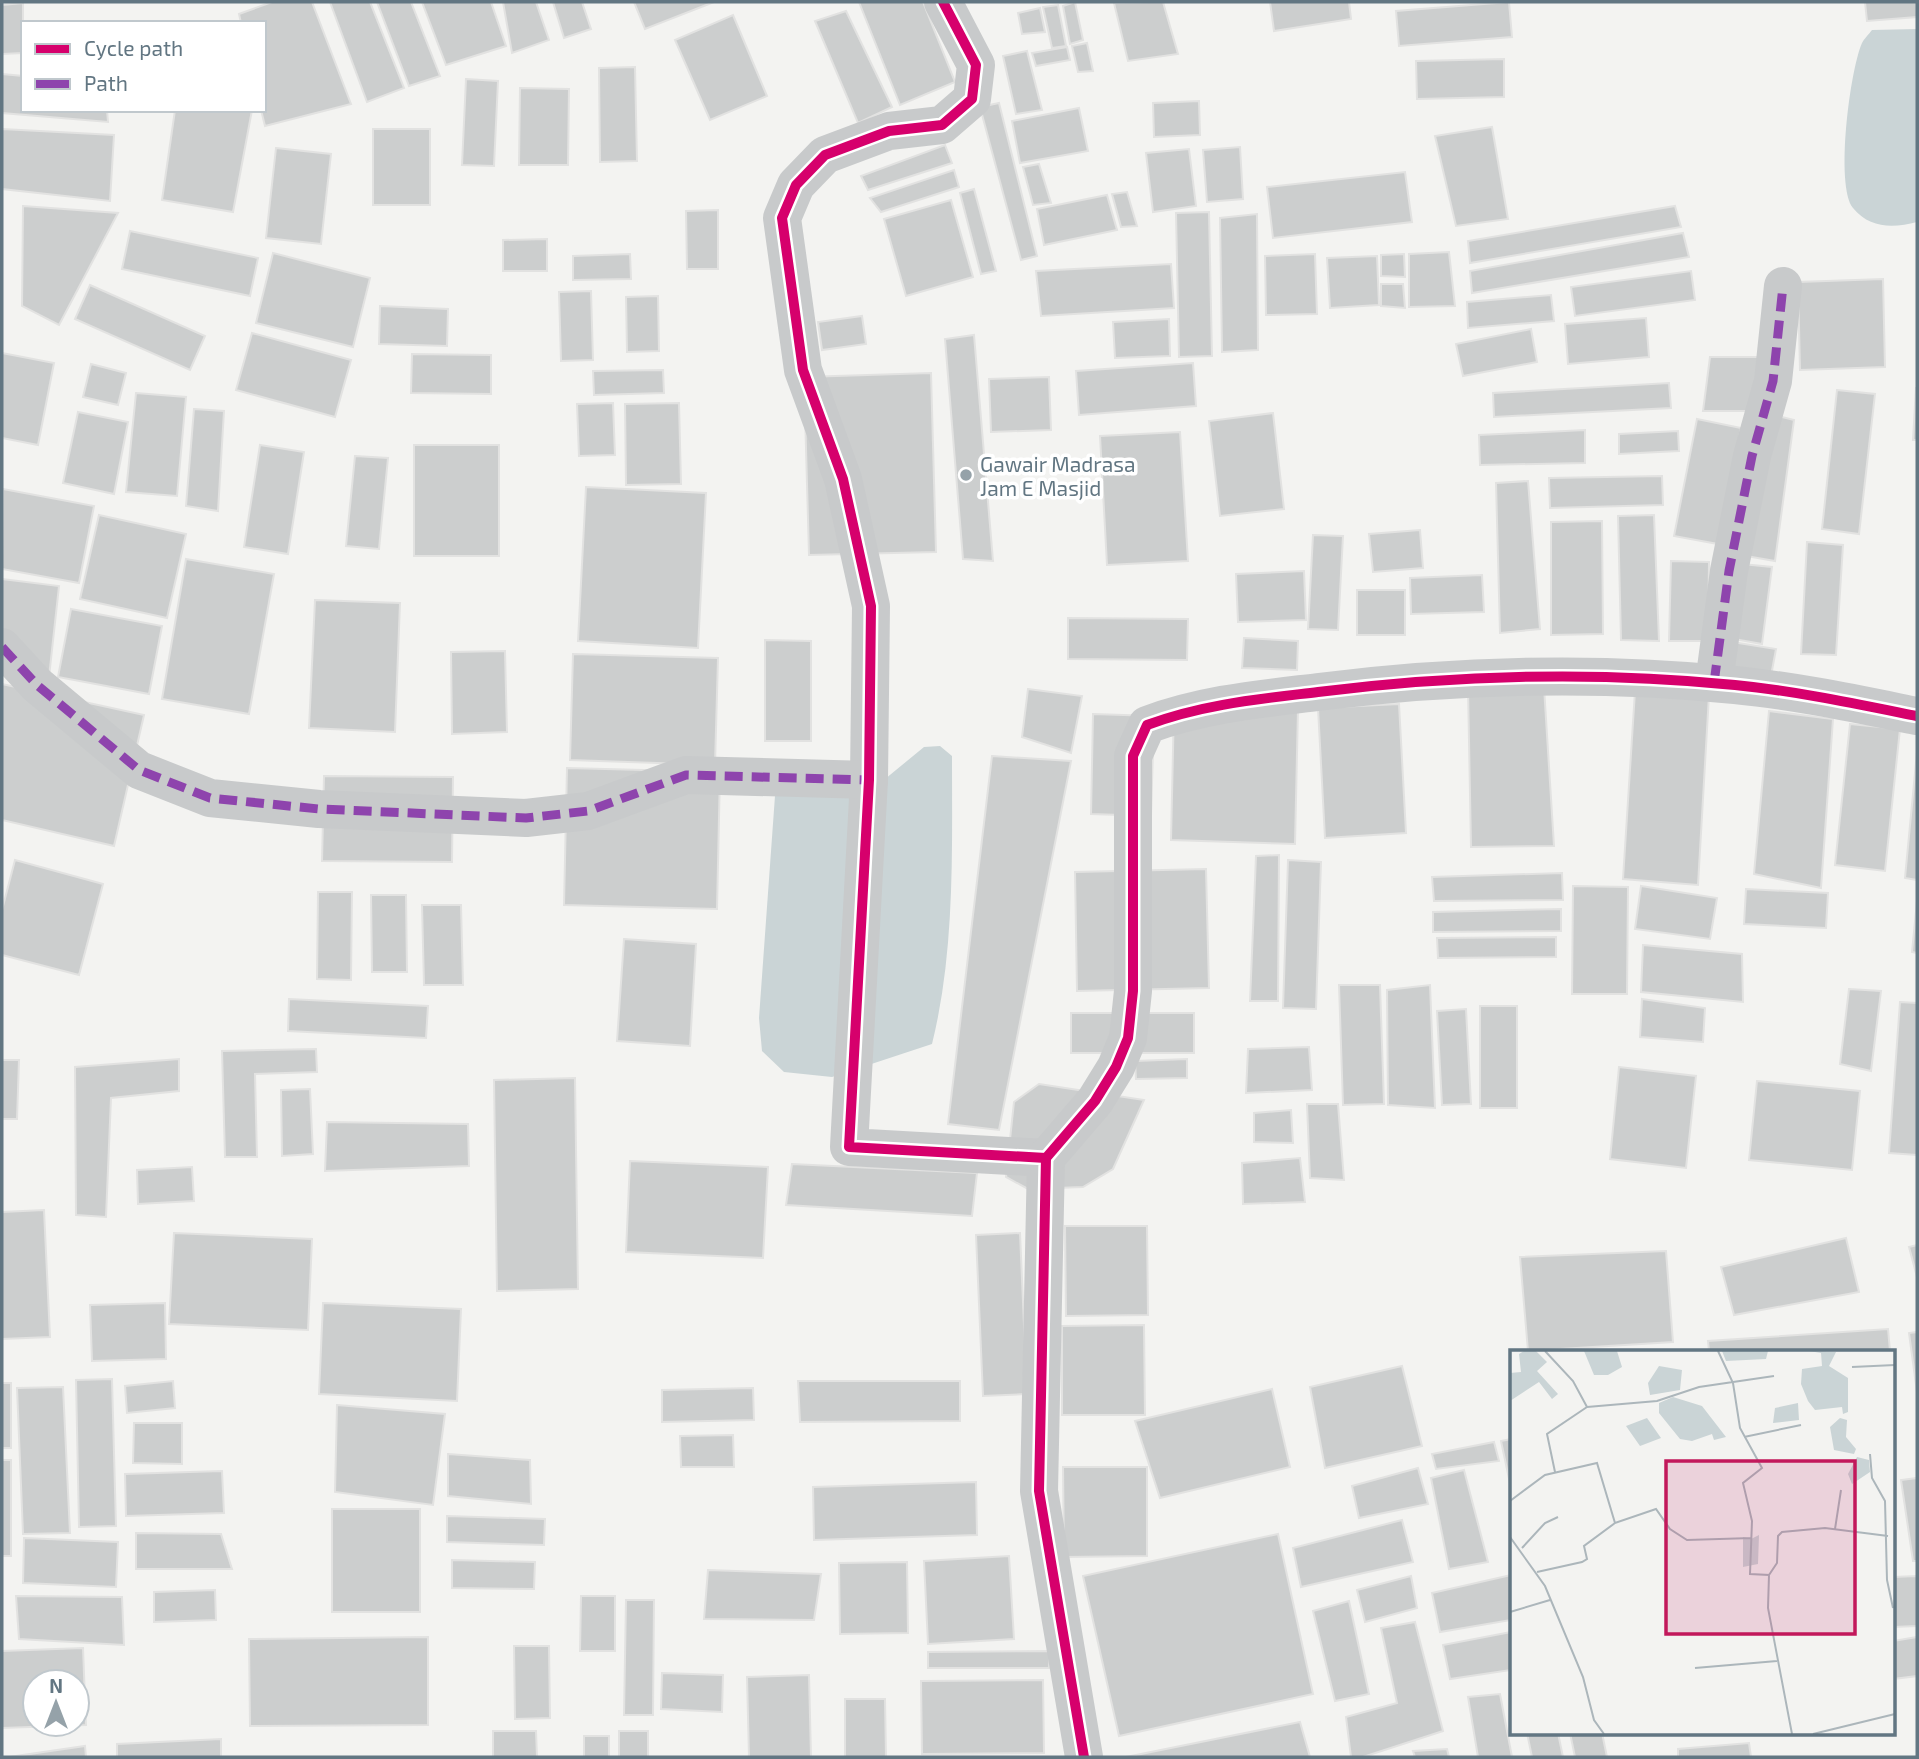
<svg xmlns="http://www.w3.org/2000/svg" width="1919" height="1759" font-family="'Exo 2',sans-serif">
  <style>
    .water { fill: #cad4d6 }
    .building { fill: #cccece; stroke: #e2e2e1; stroke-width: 2; fill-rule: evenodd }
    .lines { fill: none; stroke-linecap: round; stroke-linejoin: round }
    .minor { stroke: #c8cacb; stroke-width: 38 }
    .quiet { stroke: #8e44ad; stroke-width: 9; stroke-dasharray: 18 9; stroke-linecap: butt }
    .cycleway-casing { stroke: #fff; stroke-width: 15 }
    .cycleway { stroke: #d6006c; stroke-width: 10 }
    .poi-dot { fill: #95a2a9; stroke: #fff; stroke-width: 2.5 }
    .labels { text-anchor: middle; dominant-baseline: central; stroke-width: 7; stroke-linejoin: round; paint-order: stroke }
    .poi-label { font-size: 21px; fill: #627682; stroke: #fff; text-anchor: start }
    .inset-road { fill: none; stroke: #acb6bb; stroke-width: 2 }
    .view { fill: #c2185b; fill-opacity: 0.15; stroke: #c2185b; stroke-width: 3.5 }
    .inset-edge { fill: none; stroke: #627682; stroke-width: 3.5 }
  </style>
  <rect width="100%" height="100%" fill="#f3f3f1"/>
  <g class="water">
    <path d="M1917,29v193c-23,6 -47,7 -64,-14 -18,-23 -3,-138 9,-165 2,-4 7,-9 10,-13z"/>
    <path d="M940,746l12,10c0,96 3,195 -20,288l-100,33 -48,-5 -22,-21 -3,-33 18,-250 91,25 56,-46z"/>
  </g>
  <g class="building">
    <polygon points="272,2 312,2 351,104 265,126 261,110 264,110 264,23 241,23 239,14"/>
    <polygon points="330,2 370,2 404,88 367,102"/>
    <polygon points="377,2 411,2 440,76 409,86"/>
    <polygon points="422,2 491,2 506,46 446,65"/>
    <polygon points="503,2 536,2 549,40 512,53"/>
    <polygon points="553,2 582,2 591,29 564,38"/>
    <polygon points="634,2 714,2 645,29"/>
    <polygon points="859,2 923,2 955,82 900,105"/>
    <polygon points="1075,2 1083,40 1070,44 1063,6"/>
    <polygon points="1163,2 1178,54 1128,61 1114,3"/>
    <polygon points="1270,2 1349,2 1351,19 1274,31"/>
    <polygon points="1509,2 1512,37 1399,46 1396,11"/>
    <polygon points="1865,2 1917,2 1917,17 1867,21"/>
    <polygon points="23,3 23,53 2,54 2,5"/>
    <polygon points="1058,5 1066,46 1052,48 1043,7"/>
    <polygon points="1040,8 1045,32 1022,34 1018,13"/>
    <polygon points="846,11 892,107 858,123 815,21"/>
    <polygon points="733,15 767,96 710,120 675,40"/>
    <polygon points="1087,43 1093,71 1078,72 1072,46"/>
    <polygon points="1067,47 1070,60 1036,66 1032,53"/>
    <polygon points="1027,51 1042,110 1016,114 1003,56"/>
    <polygon points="1504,59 1504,97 1417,99 1416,61"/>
    <polygon points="635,67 637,161 600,162 599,68"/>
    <polygon points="2,74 23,76 23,110 107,110 108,122 2,113"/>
    <polygon points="466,79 498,81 494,166 462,165"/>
    <polygon points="520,88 569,89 568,165 519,165"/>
    <polygon points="1199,101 1200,135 1154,137 1153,103"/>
    <polygon points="999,103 1037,256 1021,260 980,107"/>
    <polygon points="1079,108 1088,151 1020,163 1012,121"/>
    <polygon points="175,110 252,110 233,212 162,200"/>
    <polygon points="1492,127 1508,219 1456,226 1435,136"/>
    <polygon points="2,129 114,135 110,201 2,189"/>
    <rect x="373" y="129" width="57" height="76"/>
    <polygon points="945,145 952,163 868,190 861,176"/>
    <polygon points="1240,147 1243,199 1207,202 1203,150"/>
    <polygon points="276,148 331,154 321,244 266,238"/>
    <polygon points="1189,149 1196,206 1153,212 1146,153"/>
    <polygon points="1039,164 1051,203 1033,205 1023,167"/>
    <polygon points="954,170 959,187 881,212 870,198"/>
    <polygon points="1405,172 1412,222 1273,238 1267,187"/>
    <polygon points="974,189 996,271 981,274 960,193"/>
    <polygon points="1127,192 1137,226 1121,227 1112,194"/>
    <polygon points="1107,195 1117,230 1044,245 1037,209"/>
    <polygon points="951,200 973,277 906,296 884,219"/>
    <polygon points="23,206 118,213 59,325 22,306"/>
    <polygon points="1675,206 1681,227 1470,263 1468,241"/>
    <polygon points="718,210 718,269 687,269 686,211"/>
    <polygon points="1209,212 1212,356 1179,357 1176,213"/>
    <polygon points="1257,214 1258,350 1222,352 1220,218"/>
    <polygon points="130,231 258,258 250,296 122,269"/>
    <polygon points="1683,233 1689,257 1472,293 1470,271"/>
    <polygon points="547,239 547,271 503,271 503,240"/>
    <polygon points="1449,252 1455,306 1409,307 1409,254"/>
    <polygon points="273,253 370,278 353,347 256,323"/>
    <polygon points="630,254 631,279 573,280 573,256"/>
    <polygon points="1315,254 1317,314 1266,315 1265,256"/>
    <polygon points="1404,254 1405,277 1381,276 1381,255"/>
    <polygon points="1377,256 1379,305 1330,308 1327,258"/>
    <polygon points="1171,264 1174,308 1041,316 1036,271"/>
    <polygon points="1691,271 1695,300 1575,316 1571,287"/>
    <polygon points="1883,279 1885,367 1800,370 1798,282"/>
    <polygon points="1381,284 1403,284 1405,308 1381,306"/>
    <polygon points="90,285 205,336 190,370 75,319"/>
    <polygon points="591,291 593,360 561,361 559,292"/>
    <polygon points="1551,295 1554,321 1468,328 1467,302"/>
    <polygon points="658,296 659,351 627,352 626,297"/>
    <polygon points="380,306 448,309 447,346 379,344"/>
    <polygon points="862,316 866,344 822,350 818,322"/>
    <polygon points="1646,318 1649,357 1568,364 1565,324"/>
    <polygon points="1169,319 1170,356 1115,358 1113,322"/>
    <polygon points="1531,329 1537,362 1463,376 1456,344"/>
    <polygon points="252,333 351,360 335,417 236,390"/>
    <polygon points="974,335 993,561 963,559 945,339"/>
    <polygon points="2,353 54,363 38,445 2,438"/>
    <polygon points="412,354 491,355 491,394 411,393"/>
    <polygon points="1710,357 1758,357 1755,411 1703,411"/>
    <polygon points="1193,363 1196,406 1079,415 1076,371"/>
    <polygon points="91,364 126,373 118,405 83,397"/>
    <polygon points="663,370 664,393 594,395 593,371"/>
    <polygon points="931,373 936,552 809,555 804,377"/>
    <polygon points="1049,377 1051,430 991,432 989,379"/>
    <polygon points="1669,383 1671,408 1494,417 1493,393"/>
    <polygon points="1916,388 1917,388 1917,440 1913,440"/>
    <polygon points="1837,390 1875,394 1859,534 1822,529"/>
    <polygon points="136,393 186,397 177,496 126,492"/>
    <polygon points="613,403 615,455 579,456 577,404"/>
    <polygon points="679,403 681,484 626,485 625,404"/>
    <polygon points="194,409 224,411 218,511 186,506"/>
    <polygon points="78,412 128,422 114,494 63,483"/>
    <polygon points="1273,413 1284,509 1220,516 1209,421"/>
    <polygon points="1770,414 1794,420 1775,561 1746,556"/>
    <polygon points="1697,419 1741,428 1718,544 1674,536"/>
    <polygon points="1585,430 1585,463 1480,465 1479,435"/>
    <polygon points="1678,431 1679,451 1619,454 1619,434"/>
    <polygon points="1180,432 1188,561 1107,565 1100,436"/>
    <polygon points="260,445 304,452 288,554 244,547"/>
    <rect x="414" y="445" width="85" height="111"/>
    <polygon points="355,456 388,458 379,549 346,546"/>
    <polygon points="1662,476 1663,505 1550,508 1549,478"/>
    <polygon points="1528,481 1540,629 1500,633 1496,483"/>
    <polygon points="586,487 706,493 698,648 578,641"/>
    <polygon points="3,489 94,506 79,583 2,569"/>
    <polygon points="99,515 186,534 167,618 80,599"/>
    <polygon points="1654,515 1659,641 1621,640 1618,516"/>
    <polygon points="1602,521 1603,634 1551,635 1551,522"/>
    <polygon points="1420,530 1423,568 1373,572 1369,534"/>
    <polygon points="1313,535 1343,536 1338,630 1308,629"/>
    <polygon points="1807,542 1843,545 1836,655 1801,654"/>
    <polygon points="186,559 274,574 249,714 162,699"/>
    <polygon points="1671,561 1709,562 1708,641 1669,641"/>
    <polygon points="1742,564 1772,567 1762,644 1734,639"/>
    <polygon points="1304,571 1306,620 1238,622 1236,574"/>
    <polygon points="1482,575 1484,612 1411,614 1410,578"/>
    <polygon points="2,579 59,586 49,677 2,671"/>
    <rect x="1357" y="590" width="48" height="45"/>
    <polygon points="315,600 400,603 395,732 309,728"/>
    <polygon points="71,609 162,626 149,694 58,677"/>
    <polygon points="1068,618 1188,619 1187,660 1068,659"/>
    <polygon points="1244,638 1298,641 1297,670 1242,668"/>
    <polygon points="765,640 811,641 811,741 765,741"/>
    <polygon points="1726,641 1776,649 1771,676 1722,667"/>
    <polygon points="505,651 507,732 452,734 451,652"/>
    <polygon points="573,654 718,658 715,765 570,760"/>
    <polygon points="2,684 144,715 114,846 2,820"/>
    <polygon points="1544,687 1554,846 1471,847 1468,688"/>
    <polygon points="1028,689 1082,696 1071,753 1022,737"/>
    <polygon points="1635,691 1709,695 1698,885 1623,879"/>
    <polygon points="1399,704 1406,833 1325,838 1318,708"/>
    <polygon points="1174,706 1298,709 1295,844 1171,840"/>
    <polygon points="1769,711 1833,719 1821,888 1754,874"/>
    <polygon points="1093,714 1154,716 1151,816 1091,814"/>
    <polygon points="1850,724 1900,729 1885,871 1835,865"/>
    <polygon points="1917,752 1917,880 1905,878"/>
    <polygon points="992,756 1071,761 999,1130 948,1124"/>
    <polygon points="567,768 720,772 717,909 564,905"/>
    <polygon points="324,776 453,777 452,862 322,861"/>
    <polygon points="1279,855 1278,1001 1250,1001 1256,856"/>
    <polygon points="15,860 103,884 79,975 2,955 2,910"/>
    <polygon points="1288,860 1321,862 1316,1009 1283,1008"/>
    <polygon points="1206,869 1209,988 1077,991 1075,872"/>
    <polygon points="1562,873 1563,900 1434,901 1432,877"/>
    <polygon points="1573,886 1628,887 1627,994 1572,994"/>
    <polygon points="1641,886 1717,898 1710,939 1635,929"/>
    <polygon points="1746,889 1828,893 1826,928 1744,924"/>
    <polygon points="318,892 352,892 351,980 317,979"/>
    <polygon points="371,895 406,895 407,972 372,972"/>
    <polygon points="1917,901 1917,953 1912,952"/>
    <polygon points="422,905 461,905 463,985 424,985"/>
    <polygon points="1561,909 1561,931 1433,932 1433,912"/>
    <polygon points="1556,937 1556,957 1438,958 1437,938"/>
    <polygon points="624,939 696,944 690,1046 617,1041"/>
    <polygon points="1643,945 1742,954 1743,1002 1641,992"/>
    <polygon points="1339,985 1380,985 1384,1104 1343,1105"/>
    <polygon points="1430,985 1435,1108 1388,1105 1387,990"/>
    <polygon points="1849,989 1881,991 1871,1071 1840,1064"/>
    <polygon points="289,999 428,1006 426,1038 288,1031"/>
    <polygon points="1642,999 1705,1008 1703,1042 1640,1037"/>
    <polygon points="1900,1002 1917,1003 1917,1155 1889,1153"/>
    <rect x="1480" y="1006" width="37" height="102"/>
    <polygon points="1466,1009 1471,1104 1442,1105 1437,1011"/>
    <rect x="1071" y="1013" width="123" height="40"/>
    <polygon points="1309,1047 1312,1090 1246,1093 1248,1049"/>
    <polygon points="316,1049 317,1072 255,1074 257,1157 225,1157 222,1051"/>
    <polygon points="179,1059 179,1091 111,1098 106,1217 76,1215 75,1067"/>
    <polygon points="1187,1059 1187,1078 1136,1079 1135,1061"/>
    <polygon points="2,1060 19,1060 17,1119 2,1119"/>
    <polygon points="1619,1067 1696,1076 1686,1168 1610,1159"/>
    <polygon points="575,1078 578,1289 497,1291 494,1080"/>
    <polygon points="1757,1081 1860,1091 1852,1170 1749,1160"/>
    <polygon points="1039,1084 1144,1100 1113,1169 1083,1187 1028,1189 1006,1177 1014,1102"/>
    <polygon points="310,1089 313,1154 282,1156 281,1090"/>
    <polygon points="1307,1104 1338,1104 1344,1180 1310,1178"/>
    <polygon points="1291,1110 1293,1143 1254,1142 1254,1113"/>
    <polygon points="327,1122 468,1124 469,1166 325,1171"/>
    <polygon points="1300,1158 1305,1202 1243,1204 1242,1163"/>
    <polygon points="630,1161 768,1167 763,1258 626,1252"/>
    <polygon points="792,1164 977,1173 972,1216 786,1205"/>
    <polygon points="192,1167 194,1201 138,1204 137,1170"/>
    <polygon points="44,1210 50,1337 2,1339 2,1212"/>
    <polygon points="1065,1226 1147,1226 1148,1315 1066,1316"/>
    <polygon points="174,1233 312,1239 308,1330 169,1324"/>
    <polygon points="1020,1233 1027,1394 983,1396 976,1235"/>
    <polygon points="1846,1238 1859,1292 1734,1315 1721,1267"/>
    <polygon points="1917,1245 1917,1277 1909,1247"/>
    <polygon points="1666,1251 1673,1342 1528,1351 1520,1257"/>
    <polygon points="165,1303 166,1359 92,1361 90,1305"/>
    <polygon points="323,1303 461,1309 457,1401 319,1394"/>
    <polygon points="1144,1325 1145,1415 1062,1415 1062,1326"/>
    <polygon points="1888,1329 1890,1351 1709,1351 1708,1341"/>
    <polygon points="1917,1332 1917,1392 1909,1333"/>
    <polygon points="1402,1366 1422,1446 1325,1468 1310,1387"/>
    <polygon points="112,1379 116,1526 79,1527 76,1380"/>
    <polygon points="173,1381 175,1408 127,1413 125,1386"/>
    <polygon points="798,1381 960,1381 960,1421 800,1422"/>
    <rect x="2" y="1383" width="9" height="65"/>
    <polygon points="63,1387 70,1533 23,1534 17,1388"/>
    <polygon points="753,1388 754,1420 662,1422 662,1390"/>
    <polygon points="1272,1389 1290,1467 1160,1498 1135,1421"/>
    <polygon points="337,1405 445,1414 433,1505 335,1492"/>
    <polygon points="134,1423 182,1423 182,1464 133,1463"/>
    <polygon points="733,1435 734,1467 681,1467 680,1436"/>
    <polygon points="1511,1439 1511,1488 1501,1441"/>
    <polygon points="1494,1442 1499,1461 1436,1469 1432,1454"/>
    <polygon points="448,1454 530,1460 531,1504 448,1496"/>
    <rect x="2" y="1460" width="9" height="96"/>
    <polygon points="1063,1467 1147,1467 1147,1556 1064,1557"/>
    <polygon points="1418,1468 1428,1504 1359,1518 1352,1486"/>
    <polygon points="1464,1470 1488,1562 1449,1569 1431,1478"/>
    <polygon points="222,1471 224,1513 126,1516 125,1474"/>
    <polygon points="1917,1478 1917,1561 1913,1561 1901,1480"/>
    <polygon points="976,1482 977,1535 814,1540 813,1487"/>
    <rect x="332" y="1509" width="88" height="103"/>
    <polygon points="447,1516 545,1519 544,1545 447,1542"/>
    <polygon points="1402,1520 1413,1562 1301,1587 1293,1548"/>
    <polygon points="136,1533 221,1534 232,1569 136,1569"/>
    <polygon points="1278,1534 1313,1694 1119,1736 1083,1576"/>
    <polygon points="24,1538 118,1542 116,1587 23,1583"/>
    <polygon points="1009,1556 1014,1639 928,1644 924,1561"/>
    <polygon points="452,1560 535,1562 534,1589 452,1588"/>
    <polygon points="907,1562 908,1633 840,1634 839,1563"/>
    <polygon points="708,1570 821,1574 814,1620 704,1619"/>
    <polygon points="1511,1575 1511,1620 1440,1632 1432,1593"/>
    <polygon points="1411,1576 1417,1608 1365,1622 1357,1590"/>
    <polygon points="1917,1576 1917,1626 1893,1627 1893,1577"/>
    <polygon points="215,1590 216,1620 154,1622 154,1592"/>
    <polygon points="16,1596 122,1597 124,1645 19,1639"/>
    <polygon points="581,1596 615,1596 615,1651 580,1651"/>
    <polygon points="626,1600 654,1600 653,1715 624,1715"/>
    <polygon points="1349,1601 1369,1694 1335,1701 1313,1611"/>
    <polygon points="1415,1622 1443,1731 1363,1757 1351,1757 1346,1717 1397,1703 1381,1628"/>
    <polygon points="1511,1632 1511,1670 1450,1679 1443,1645"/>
    <polygon points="428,1637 428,1725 250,1726 249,1639"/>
    <polygon points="1917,1637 1917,1676 1893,1679 1893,1641"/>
    <polygon points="514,1646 549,1646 550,1718 515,1719"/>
    <path d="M83,1648l3,77 -84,3v-77zM35,1682h42v42h-42z"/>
    <polygon points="1050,1651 1049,1668 928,1668 928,1652"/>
    <polygon points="662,1673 723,1675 722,1712 661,1709"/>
    <polygon points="809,1675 811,1757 749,1757 747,1677"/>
    <polygon points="1043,1680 1044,1753 922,1754 921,1681"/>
    <polygon points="1500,1694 1512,1757 1478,1757 1468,1697"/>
    <polygon points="845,1699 885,1699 886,1757 845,1757"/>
    <polygon points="1300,1722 1310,1757 1126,1757"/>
    <polygon points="493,1731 536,1731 537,1757 493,1757"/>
    <rect x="619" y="1731" width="29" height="26"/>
    <polygon points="1527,1733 1558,1733 1563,1757 1532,1757"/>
    <polygon points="1570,1733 1602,1733 1607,1757 1575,1757"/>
    <rect x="584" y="1736" width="25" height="21"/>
    <polygon points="221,1739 221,1757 117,1757 117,1744"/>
    <polygon points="1749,1743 1751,1757 1678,1757 1678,1749"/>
    <polygon points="85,1746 86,1757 9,1757"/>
    <polygon points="1447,1749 1449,1757 1415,1757 1413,1751"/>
  </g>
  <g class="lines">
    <g class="minor">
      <polyline points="943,2 976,65 972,99 942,125 889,131 825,155 796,185 782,218 803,370 843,479 871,606 869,780 849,1147 1046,1158 1039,1491 1084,1757"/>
      <polyline points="2,647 37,685 139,770 210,798 319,809 526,818 588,811 686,775 869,780"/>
      <polyline points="1714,683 1729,571 1752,456 1773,381 1783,286"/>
      <path d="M1046,1158l49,-57 21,-34 12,-29 5,-47v-235l14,-31c56,-21 113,-26 171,-33 137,-17 279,-21 417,-7 61,6 122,19 182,31"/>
    </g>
    <g class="quiet">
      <polyline points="2,647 37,685 139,770 210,798 319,809 526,818 588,811 686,775 869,780"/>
      <polyline points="1714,683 1729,571 1752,456 1773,381 1783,286"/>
    </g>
    <defs>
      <g id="cycleway">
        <polyline points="943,2 976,65 972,99 942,125 889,131 825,155 796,185 782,218 803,370 843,479 871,606 869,780 849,1147 1046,1158 1039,1491 1084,1757"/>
        <path d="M1046,1158l49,-57 21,-34 12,-29 5,-47v-235l14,-31c56,-21 113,-26 171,-33 137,-17 279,-21 417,-7 61,6 122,19 182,31"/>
      </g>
    </defs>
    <use href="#cycleway" class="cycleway-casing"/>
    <use href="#cycleway" class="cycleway"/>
  </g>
  <circle class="poi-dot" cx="966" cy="475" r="7"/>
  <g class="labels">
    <g class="poi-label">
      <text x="980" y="463">Gawair Madrasa<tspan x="980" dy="24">Jam E Masjid</tspan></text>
    </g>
  </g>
  <g transform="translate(1510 1350)">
    <rect width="385" height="385" fill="#f3f3f1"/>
    <path d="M14,1h12l11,11 -10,9 21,23 -6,5 -13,-17 -29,19v-28l11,-1 -2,-18zM74,1h33l5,16 -14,8h-14zM212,1h46l-2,8 -40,2zM299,1l27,1 -7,14 19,12v34l-5,2 -1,-7 -27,3 -7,-9 -7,-17 1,-15 20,-3 -1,-13zM149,16l23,4 -2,20 -30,5 -2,-12zM163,47l29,9 24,31 -12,3 -2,-6 -20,7 -12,-2 -21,-26v-10zM288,53l1,17 -26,3 2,-15zM137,68l14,20 -21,8 -14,-20zM330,68l7,2 -1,17 10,12 -2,5 -20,-4 -4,-23zM347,107l12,3 1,12 -18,12 -4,-10zM249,185l-1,29 -15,3v-30l8,2z" fill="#cad4d6"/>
    <path class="inset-road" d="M35,1l28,30 14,26 -40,27 8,38M208,1l15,32 7,45 22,40 -19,15 9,38 -2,53 19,1 -1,33 24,126M342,17l43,-2M77,57l70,-6 42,-14 75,-11M234,87l57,-12M360,104l2,24 13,23 2,79 6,28M0,151l35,-26 52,-12 18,60 41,-14 14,20 17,11 65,-2M325,179l6,-39M0,187l35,49 38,91 11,43 10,14M12,198l23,-25 13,-6M27,222l45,-10 5,-3 -3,-13 31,-23M259,225l8,-12 1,-27 4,-4 43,-4 63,8M0,262l40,-12M185,318l82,-7M303,384l82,-20"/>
    <path class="view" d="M156,111h189v173h-189z"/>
    <rect width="385" height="385" class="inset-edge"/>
  </g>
  <rect width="1919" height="1759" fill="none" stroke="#627682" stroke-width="7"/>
  <rect x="21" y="21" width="245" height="91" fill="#ffffff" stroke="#c0c8cd" stroke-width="2"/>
  <rect x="35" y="44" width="35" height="10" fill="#d6006c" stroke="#c0c8cd" stroke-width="2"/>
  <text x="84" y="56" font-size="21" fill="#627682">Cycle path</text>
  <rect x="35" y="79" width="35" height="10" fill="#8e44ad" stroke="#c0c8cd" stroke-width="2"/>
  <text x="84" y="91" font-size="21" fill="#627682">Path</text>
  <g transform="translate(56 1703)"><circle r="33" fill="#ffffff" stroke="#c0c8cd" stroke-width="2"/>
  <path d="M0-5L12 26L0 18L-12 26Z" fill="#95a2a9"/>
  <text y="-10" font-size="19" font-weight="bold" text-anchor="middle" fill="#627682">N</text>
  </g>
</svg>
